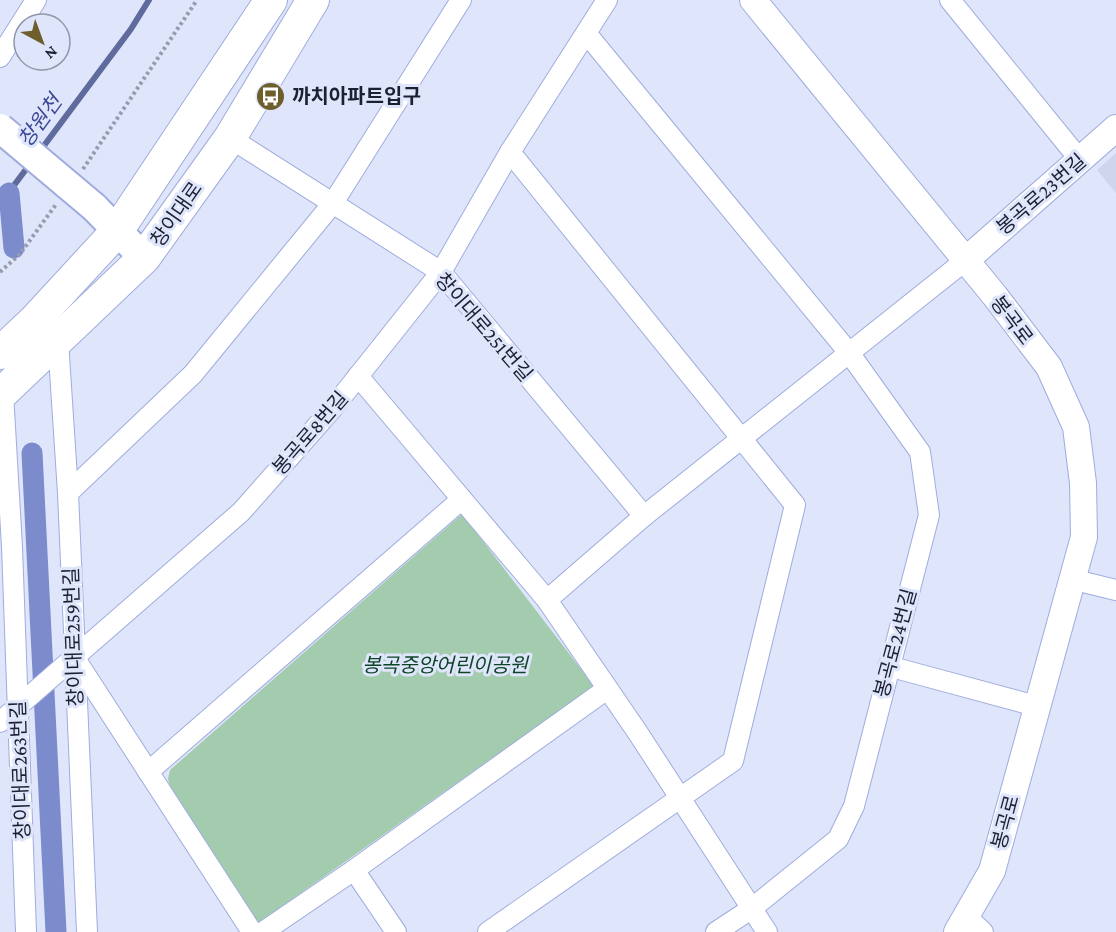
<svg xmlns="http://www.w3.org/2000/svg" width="1116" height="932" font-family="'Crimson Pro','Noto Sans KR',serif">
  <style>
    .built { fill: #cfd5ec }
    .green { fill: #a3ccaf }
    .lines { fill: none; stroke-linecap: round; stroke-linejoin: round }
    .stream { stroke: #5f6b9d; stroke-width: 6 }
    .canal { stroke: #7c8bcb; stroke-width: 21 }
    .minor-casing { stroke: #a0acde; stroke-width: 22 }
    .tertiary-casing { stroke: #a0acde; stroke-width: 28 }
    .secondary-casing { stroke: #a0acde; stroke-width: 32 }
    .primary-casing { stroke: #a0acde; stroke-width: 34 }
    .path { stroke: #969cb0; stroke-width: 4; stroke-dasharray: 3 3; stroke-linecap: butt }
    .minor { stroke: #fff; stroke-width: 20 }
    .tertiary { stroke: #fff; stroke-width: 26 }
    .secondary { stroke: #fff; stroke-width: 28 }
    .primary { stroke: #fff; stroke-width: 32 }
    .secondary-bridge-casing { stroke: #a0acde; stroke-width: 32; stroke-linecap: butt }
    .secondary-bridge { stroke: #fff; stroke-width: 28 }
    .labels { text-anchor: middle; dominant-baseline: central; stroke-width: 6; stroke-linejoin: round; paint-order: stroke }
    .poi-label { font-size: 20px; font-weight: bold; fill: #1b2032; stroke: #dfe5fa; text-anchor: start }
    .street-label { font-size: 20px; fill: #1b2032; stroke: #dfe5fa }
    .park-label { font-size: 20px; font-style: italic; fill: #0e4425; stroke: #dfe5fa }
    .water-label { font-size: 21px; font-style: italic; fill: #3d4998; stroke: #dfe5fa }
  </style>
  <rect width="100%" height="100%" fill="#dfe5fa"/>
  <polygon class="built" points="1116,153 1116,193 1097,170"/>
  <polygon class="green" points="462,514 594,686 257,924 172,793 168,779 170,770"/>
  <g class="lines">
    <g class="stream">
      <polyline points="40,151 131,29 149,0"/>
      <polyline points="0,204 30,164"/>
    </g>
    <g class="canal">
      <polyline points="9,193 14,248"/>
      <polyline points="32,453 56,932"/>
    </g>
    <defs>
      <g id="minor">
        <polyline points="950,0 1080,160"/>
        <polyline points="586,33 850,354 920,452 929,515 854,806 838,839 751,909 716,932"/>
        <polyline points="0,57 36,0"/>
        <polyline points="230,138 441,272 644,516"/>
        <polyline points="58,341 68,493 87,932"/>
        <polyline points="358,376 547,600 638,733 767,932"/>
        <polyline points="3,393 12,547 26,932"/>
        <polyline points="68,493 193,374 333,203 461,0"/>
        <polyline points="1071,579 1116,590"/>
        <polyline points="547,600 644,516 966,260"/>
        <polyline points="74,657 252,932"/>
        <polyline points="888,666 1036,706"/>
        <polyline points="0,722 241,512 332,409 441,272 510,152 607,0"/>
        <polyline points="148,772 462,499"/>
        <polyline points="354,870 396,932"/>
        <polyline points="967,917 983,932"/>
        <polyline points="263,932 354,870 607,689"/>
        <polyline points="488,932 733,761 795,505 510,152"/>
      </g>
      <g id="tertiary">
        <polyline points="753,0 995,296 1049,367 1076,427 1083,483 1084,537 992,871 957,932"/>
        <polyline points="966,260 1116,128"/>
      </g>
      <polyline id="secondary" points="94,207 144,258"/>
      <g id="primary">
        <polyline points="0,353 34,321 117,231 271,0"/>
        <polyline points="0,395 144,258 230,138 313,0"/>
      </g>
    </defs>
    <use href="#minor" class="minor-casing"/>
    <use href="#tertiary" class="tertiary-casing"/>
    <use href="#secondary" class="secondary-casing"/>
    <use href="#primary" class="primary-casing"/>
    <g class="path">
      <polyline points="83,169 197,0"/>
      <polyline points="0,272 20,254 57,203"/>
    </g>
    <use href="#minor" class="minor"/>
    <use href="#tertiary" class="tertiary"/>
    <use href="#secondary" class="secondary"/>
    <use href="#primary" class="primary"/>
    <defs>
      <polyline id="secondary-bridge" points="0,128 94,207"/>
    </defs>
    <use href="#secondary-bridge" class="secondary-bridge-casing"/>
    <use href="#secondary-bridge" class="secondary-bridge"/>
  </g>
  <defs>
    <symbol id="bus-disc" viewBox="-11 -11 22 22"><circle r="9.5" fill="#6d5e2b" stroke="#dfe5fa"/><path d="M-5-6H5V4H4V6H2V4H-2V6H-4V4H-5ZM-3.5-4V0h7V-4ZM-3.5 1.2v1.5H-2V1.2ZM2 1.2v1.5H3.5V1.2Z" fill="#fff"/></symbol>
  </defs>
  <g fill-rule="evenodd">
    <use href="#bus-disc" x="254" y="80" width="33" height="33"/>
  </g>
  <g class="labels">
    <g class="poi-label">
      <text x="292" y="96">까치아파트입구</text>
    </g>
    <g class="street-label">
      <text transform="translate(1041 194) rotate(-41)">봉곡로23번길</text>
      <text transform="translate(176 214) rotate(-55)">창이대로</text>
      <text transform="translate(1012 320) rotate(53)">봉곡로</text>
      <text transform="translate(484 327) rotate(49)">창이대로251번길</text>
      <text transform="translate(310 433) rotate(-49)">봉곡로8번길</text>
      <text transform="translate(73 637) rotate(-92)">창이대로259번길</text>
      <text transform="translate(895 643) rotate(-75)">봉곡로24번길</text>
      <text transform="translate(20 770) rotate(-92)">창이대로263번길</text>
      <text transform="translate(1005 822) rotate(-75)">봉곡로</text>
    </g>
    <g class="park-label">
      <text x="445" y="665">봉곡중앙어린이공원</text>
    </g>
    <g class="water-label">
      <text transform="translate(40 121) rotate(-54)">창원천</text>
    </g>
  </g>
  <g transform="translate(42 42) rotate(139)"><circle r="28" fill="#dfe5fa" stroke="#9196aa" stroke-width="1.5"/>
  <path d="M0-4.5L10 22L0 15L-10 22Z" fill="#6d5e2b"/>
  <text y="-9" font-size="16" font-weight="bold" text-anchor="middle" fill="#1b2032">N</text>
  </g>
</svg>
